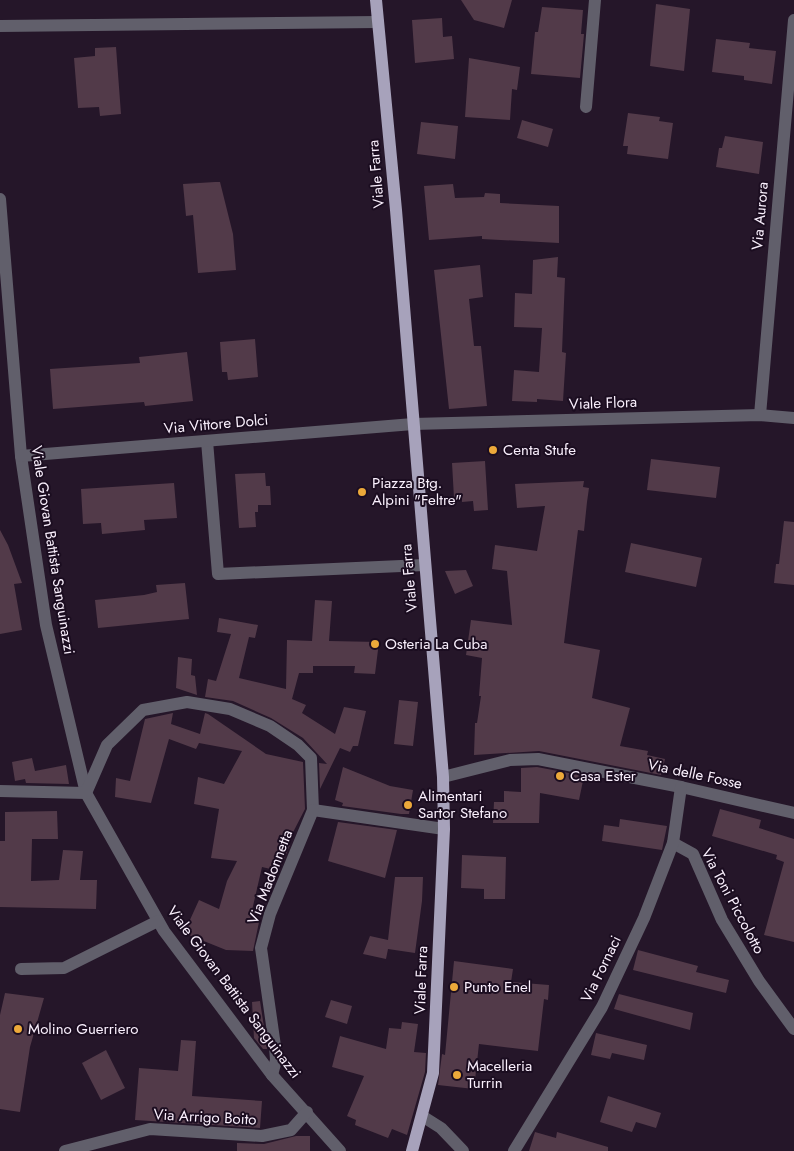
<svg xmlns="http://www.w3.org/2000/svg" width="794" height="1151" font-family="Jost,sans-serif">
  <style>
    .building { fill: #523a49 }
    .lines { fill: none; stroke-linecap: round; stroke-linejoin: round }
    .minor { stroke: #615f6b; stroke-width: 12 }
    .major { stroke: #a7a2bb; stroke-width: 12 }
    .poi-dot { fill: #eca93a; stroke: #1b0d20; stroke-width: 2 }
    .labels { text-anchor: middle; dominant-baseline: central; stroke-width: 4; stroke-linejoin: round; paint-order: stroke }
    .street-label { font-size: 15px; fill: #faf0fd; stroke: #1b0d20 }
    .poi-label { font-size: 15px; fill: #faf0fd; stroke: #1b0d20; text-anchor: start }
  </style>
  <rect width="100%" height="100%" fill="#251629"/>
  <g class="building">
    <polygon points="461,0 512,0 504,28 474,20"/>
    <polygon points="656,4 690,9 684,71 650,66"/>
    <polygon points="542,7 583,10 581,34 584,34 580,78 531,74 535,32 538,32"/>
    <polygon points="442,18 443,37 452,36 454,59 415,63 412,20"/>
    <polygon points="716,39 750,43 749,48 776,51 772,84 744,80 744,76 712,72"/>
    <polygon points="116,47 121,114 100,116 99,107 78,108 74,58 95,56 95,48"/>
    <polygon points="469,58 520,67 517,90 512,89 510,120 465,117"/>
    <polygon points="628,113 660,117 659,121 673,123 668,159 627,154 628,146 623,146"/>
    <polygon points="522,120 553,129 548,147 517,138"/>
    <polygon points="421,122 458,126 455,159 417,154"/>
    <polygon points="725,136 763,142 759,174 716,167 719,148 722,148"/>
    <polygon points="215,182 220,182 233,234 236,270 198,273 193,215 186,216 183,184"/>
    <polygon points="453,184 455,198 484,197 485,193 500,194 500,203 559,206 559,243 482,239 482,236 429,240 424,186"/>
    <polygon points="558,257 557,277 565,278 562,352 566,353 563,401 537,399 537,402 512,401 514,370 539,372 542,328 514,327 515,293 532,294 533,260"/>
    <polygon points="480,265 483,297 469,299 474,346 481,346 487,406 449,409 434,270"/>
    <polygon points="255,339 258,377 228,380 227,372 222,372 220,342"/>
    <polygon points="187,352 193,401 145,406 144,402 53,409 50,369 140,363 139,357"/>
    <polygon points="651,459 720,467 716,498 647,490"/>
    <polygon points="485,461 488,510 474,511 473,501 462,502 462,497 454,498 452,463"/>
    <polygon points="265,473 266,486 270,486 271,505 258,505 258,512 255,512 256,527 239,528 235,474"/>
    <polygon points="584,481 583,487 589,488 587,502 584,531 578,530 564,643 600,650 592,698 630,708 620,746 648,751 647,755 665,759 661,775 539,751 474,755 475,723 477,723 481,696 479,696 482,658 466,655 471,620 512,625 507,571 492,569 495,545 537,551 545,506 517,508 515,484"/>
    <polygon points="174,483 177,518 144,520 145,530 102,534 101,523 83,524 81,489"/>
    <polygon points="784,521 794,522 794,585 774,583 776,564 779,564"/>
    <polygon points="0,530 8,545 22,583 14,584 22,630 0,634"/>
    <polygon points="631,543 702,558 696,587 625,572"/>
    <polygon points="466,570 473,586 455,594 445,571"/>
    <polygon points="185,583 189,619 98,628 95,600 144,595 157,592 156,585"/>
    <polygon points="315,600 332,601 329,641 379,642 375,674 354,673 355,666 313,666 313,673 299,673 292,699 306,705 302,713 335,734 344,707 366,711 358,746 353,746 350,752 340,748 320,789 319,763 327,764 303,738 271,718 233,701 205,697 208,679 216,681 231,634 217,632 219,618 258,625 255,638 249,637 239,678 286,689 287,640 312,641"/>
    <polygon points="178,657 192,659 191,675 195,676 197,695 176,688"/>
    <polygon points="399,700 418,702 413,746 394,744"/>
    <polygon points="173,713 171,724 200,734 205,713 208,714 266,754 303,762 305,809 287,844 290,845 279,871 262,867 250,919 259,922 253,951 226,950 184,933 199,900 219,909 227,881 237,861 211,858 219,809 194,804 198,777 224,784 242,751 199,743 196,749 169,739 151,803 115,797 116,778 130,781 145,719"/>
    <polygon points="32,758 35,771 66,765 69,784 26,783 25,779 15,781 12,762"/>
    <polygon points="343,767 390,786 413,790 409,814 401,814 342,806 343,803 335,800"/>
    <polygon points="537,767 584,776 579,800 540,793 539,823 493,823 494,802 504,802 504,791 521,792 521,768"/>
    <polygon points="720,809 761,820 759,828 794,839 794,942 764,935 784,862 776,859 777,855 712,836"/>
    <polygon points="57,811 58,839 32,839 31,881 59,880 63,850 83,851 80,880 97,880 96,909 0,907 0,841 5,841 5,812"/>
    <polygon points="620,819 667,826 662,850 602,841 604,825 619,827"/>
    <polygon points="338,822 397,830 385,878 328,861"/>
    <polygon points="462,855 506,857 505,899 484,899 484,889 461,888"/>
    <polygon points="395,877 423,877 422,901 415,953 388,949 386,959 363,954 370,936 388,940"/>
    <polygon points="638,950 698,966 696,972 729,980 726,993 633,970"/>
    <polygon points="454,961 513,969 511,982 549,985 548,1000 544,999 538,1051 479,1044 474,1089 438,1085 442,1054 445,1055"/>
    <polygon points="5,993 44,998 30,1047 20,1112 0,1109 0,1015"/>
    <polygon points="619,994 693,1013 690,1030 614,1009"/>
    <polygon points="331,1000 352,1006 347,1024 325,1017"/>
    <polygon points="260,1001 267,1047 267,1049 263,1049 254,1038 252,1002"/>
    <polygon points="402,1022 418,1024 414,1052 426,1053 425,1072 407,1135 392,1129 388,1138 355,1125 356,1120 347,1116 364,1076 332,1067 340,1036 386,1049 389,1028 401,1029"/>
    <polygon points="596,1033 647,1045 644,1060 612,1053 610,1059 591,1055"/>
    <polygon points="181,1040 196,1041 192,1096 262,1101 260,1128 135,1120 139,1068 178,1071"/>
    <polygon points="106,1050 125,1088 101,1100 82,1063"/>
    <polygon points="608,1096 661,1113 656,1128 636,1122 632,1132 600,1122"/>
    <polygon points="535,1132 556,1138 557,1132 608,1147 608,1151 529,1151"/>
    <polygon points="296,1136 310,1136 310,1151 237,1151 237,1143 264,1144"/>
  </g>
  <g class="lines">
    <g class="minor">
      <polyline points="0,26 378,22"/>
      <polyline points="586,107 595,0"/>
      <polyline points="0,199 21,456 46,625 86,793 164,931 272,1075 340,1151"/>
      <polyline points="760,415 794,20"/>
      <polyline points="207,441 218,574 424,565"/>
      <polyline points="21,456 413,424 760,415 794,418"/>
      <polyline points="443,777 510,760 538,759 681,787 794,813"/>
      <polyline points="0,791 86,793 107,745 143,710 187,702 230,709 270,726 298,745 311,758 313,810 444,829"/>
      <polyline points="673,843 693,854 722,920 759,981 794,1029"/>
      <polyline points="21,969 64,968 158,921"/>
      <polyline points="272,1075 276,1060 275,1046 261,948 270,914 313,810"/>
      <polyline points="422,1116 441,1128 463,1151"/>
      <polyline points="65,1151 150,1129 262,1136 291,1130 307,1112"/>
      <polyline points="514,1151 602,1007 644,918 673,843 681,787"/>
    </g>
    <polyline class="major" points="376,0 396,210 443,777 444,829 433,1073 412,1151"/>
  </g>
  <g class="poi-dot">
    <circle cx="493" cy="450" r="5"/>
    <circle cx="362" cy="492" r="5"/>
    <circle cx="375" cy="644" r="5"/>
    <circle cx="560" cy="776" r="5"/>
    <circle cx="408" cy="805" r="5"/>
    <circle cx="454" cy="987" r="5"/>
    <circle cx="18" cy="1029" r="5"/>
    <circle cx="457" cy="1075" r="5"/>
  </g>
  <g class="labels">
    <g class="street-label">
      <text transform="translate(376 174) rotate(-95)">Viale Farra</text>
      <text transform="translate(760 216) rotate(-85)">Via Aurora</text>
      <text transform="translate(603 403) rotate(-2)">Viale Flora</text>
      <text transform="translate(216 424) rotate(-5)">Via Vittore Dolci</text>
      <text transform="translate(53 550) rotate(81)">Viale Giovan Battista Sanguinazzi</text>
      <text transform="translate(409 578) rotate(-95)">Viale Farra</text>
      <text transform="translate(695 774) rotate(12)">Via delle Fosse</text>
      <text transform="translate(270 877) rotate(-69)">Via Madonnetta</text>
      <text transform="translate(733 901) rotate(62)">Via Toni Piccolotto</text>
      <text transform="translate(601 969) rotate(-64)">Via Fornaci</text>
      <text transform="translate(421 980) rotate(-88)">Viale Farra</text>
      <text transform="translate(234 992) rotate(53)">Viale Giovan Battista Sanguinazzi</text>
      <text transform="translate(205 1117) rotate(3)">Via Arrigo Boito</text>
    </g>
    <g class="poi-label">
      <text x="503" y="450">Centa Stufe</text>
      <text x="372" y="483">Piazza Btg.<tspan x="372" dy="17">Alpini "Feltre"</tspan></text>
      <text x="385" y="644">Osteria La Cuba</text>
      <text x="570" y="776">Casa Ester</text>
      <text x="418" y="796">Alimentari<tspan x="418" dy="17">Sartor Stefano</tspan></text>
      <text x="464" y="987">Punto Enel</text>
      <text x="28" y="1029">Molino Guerriero</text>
      <text x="467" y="1066">Macelleria<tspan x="467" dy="17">Turrin</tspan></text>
    </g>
  </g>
</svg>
